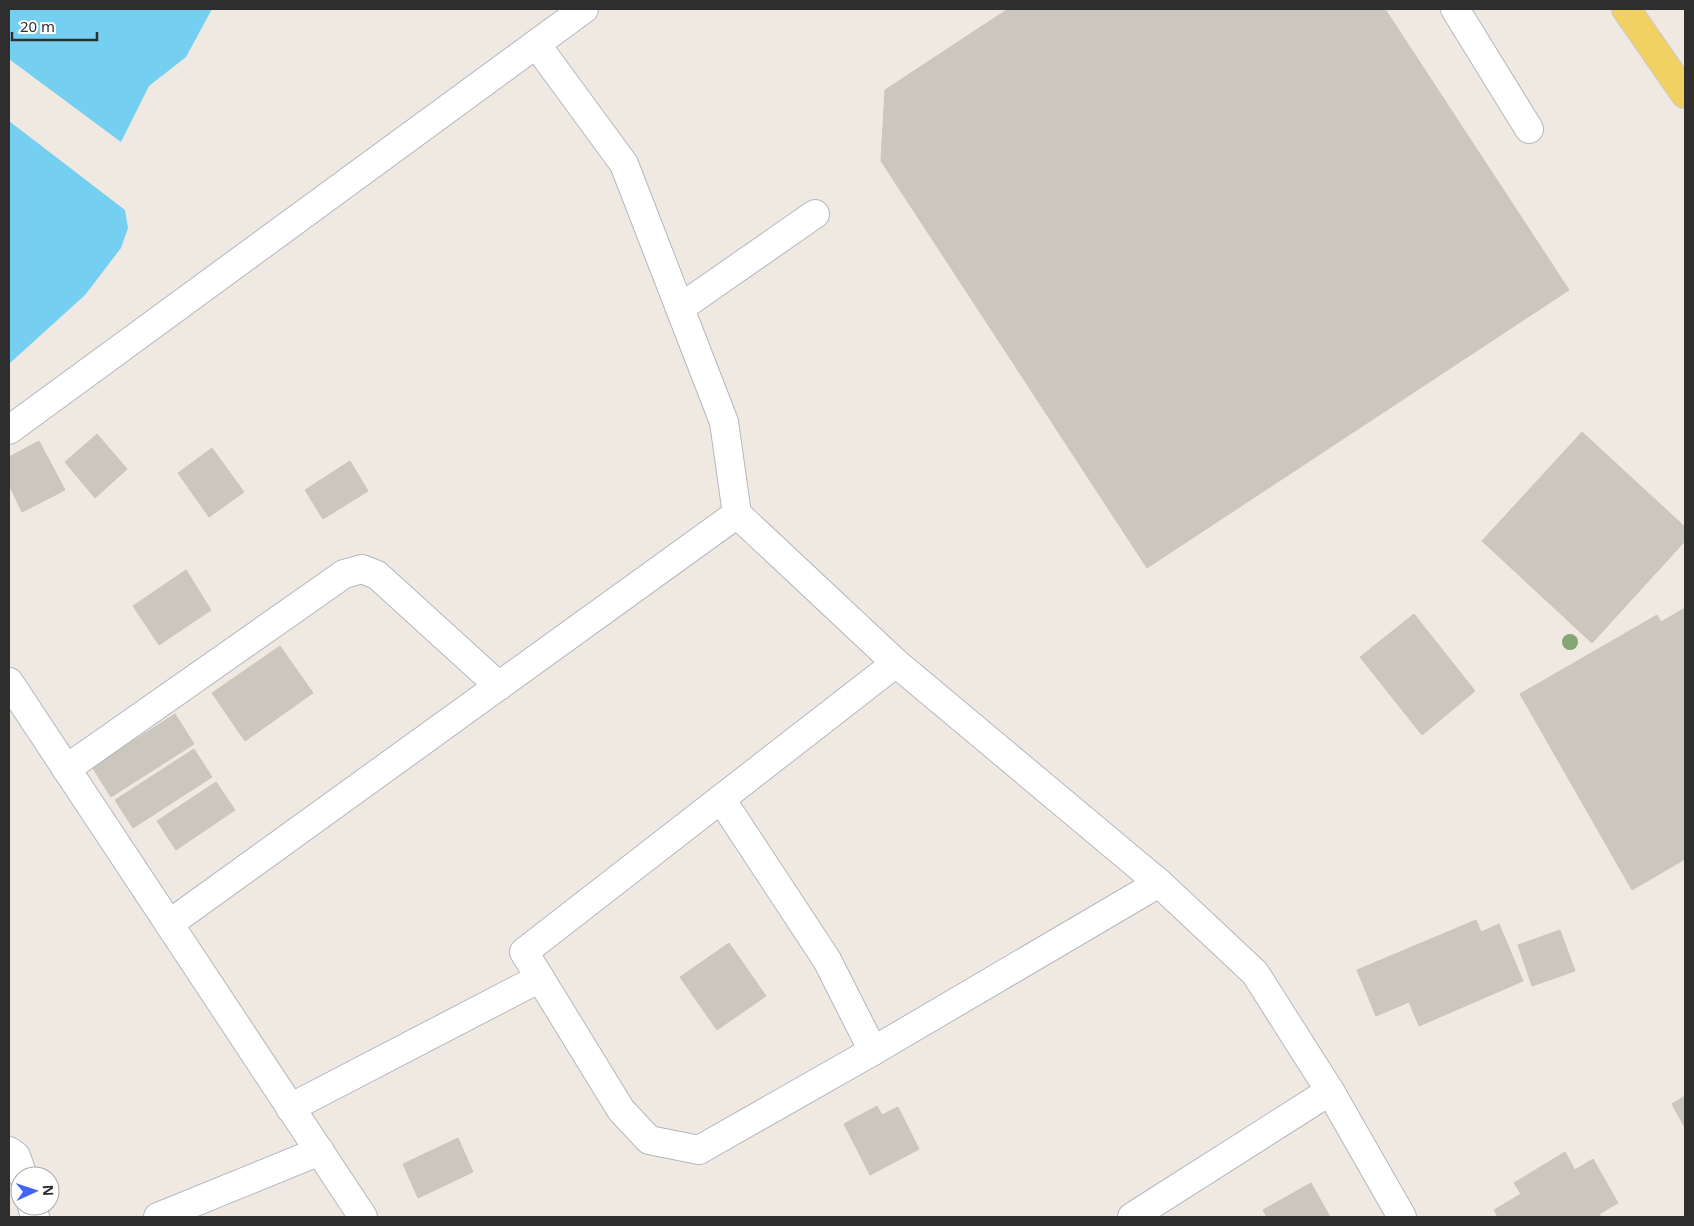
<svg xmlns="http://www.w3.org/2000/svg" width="1694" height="1226" font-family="'Noto Sans',sans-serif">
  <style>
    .water { fill: #75cff0 }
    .building { fill: #cbc7bf; stroke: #cbc5ba }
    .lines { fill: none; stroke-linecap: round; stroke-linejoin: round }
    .minor-casing { stroke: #b4b7c1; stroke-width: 30 }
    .major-casing { stroke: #c9c9c9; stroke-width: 30 }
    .minor { stroke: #fff; stroke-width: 28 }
    .major { stroke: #f2d163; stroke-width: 28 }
    .tree { fill: #84a574 }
  </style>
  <rect width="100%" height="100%" fill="#efe9e1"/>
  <g class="water">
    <polygon points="9,9 212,9 186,57 149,86 121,142 9,59"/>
    <polygon points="9,121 125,210 128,228 121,248 85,295 9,364"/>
  </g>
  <g class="building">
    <polygon points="1008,9 1385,9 1569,290 1147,568 881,161 885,90"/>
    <polygon points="1582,432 1685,527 1685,541 1592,643 1482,541"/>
    <polygon points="97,434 127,469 95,498 65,462"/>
    <polygon points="39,441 65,490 22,512 9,485 9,457"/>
    <polygon points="212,448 244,492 209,517 178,473"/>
    <polygon points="350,461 368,491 323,519 305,490"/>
    <polygon points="186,570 211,610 159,645 133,606"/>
    <polygon points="1685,608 1685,859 1632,890 1520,694 1657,615 1661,622"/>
    <polygon points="1414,614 1475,691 1422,735 1360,657"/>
    <polygon points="280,646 313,693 245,741 212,693"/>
    <polygon points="175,714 194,744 111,797 92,767"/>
    <polygon points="194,749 212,777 133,828 115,800"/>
    <polygon points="216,782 235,810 176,850 157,821"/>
    <polygon points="1476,920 1481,932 1499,924 1523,981 1419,1026 1409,1002 1376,1016 1357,970"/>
    <polygon points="1560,930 1575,971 1532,986 1518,945"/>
    <polygon points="729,943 766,996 717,1030 680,977"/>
    <polygon points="1685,1096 1685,1128 1672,1104"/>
    <polygon points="877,1106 882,1115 898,1107 919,1149 870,1175 844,1124"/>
    <polygon points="458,1138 473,1172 418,1198 403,1164"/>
    <polygon points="1565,1152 1575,1170 1593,1159 1618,1203 1599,1214 1601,1217 1498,1217 1494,1210 1521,1194 1514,1183"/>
    <polygon points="1311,1183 1330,1217 1267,1217 1263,1210"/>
  </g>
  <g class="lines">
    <defs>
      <g id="minor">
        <polyline points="1455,9 1529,129"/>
        <polyline points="536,44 624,164 724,422 737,514 896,663 1159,883 1255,973 1330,1091 1402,1217"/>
        <polyline points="680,308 815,214"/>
        <polyline points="9,430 584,9"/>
        <polyline points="896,663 524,952 621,1110 649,1140 699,1150 873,1051 1159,883"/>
        <polyline points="9,682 363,1217"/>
        <polyline points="66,769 344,574 362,569 377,575 499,686"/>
        <polyline points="721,799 827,960 873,1051"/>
        <polyline points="169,924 737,514"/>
        <polyline points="290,1108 540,978"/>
        <polyline points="9,1151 16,1156 23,1176"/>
        <polyline points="32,1206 35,1217"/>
        <polyline points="158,1217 320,1151"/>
        <polyline points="1132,1217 1330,1091"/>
      </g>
      <polyline id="major" points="1626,9 1685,94"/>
    </defs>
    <use href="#minor" class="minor-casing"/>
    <use href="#major" class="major-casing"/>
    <use href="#minor" class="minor"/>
    <use href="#major" class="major"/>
  </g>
  <circle class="tree" cx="1570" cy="642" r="8"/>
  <rect width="1694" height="1226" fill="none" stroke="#2e2e2e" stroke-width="20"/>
  <g transform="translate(35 1191) rotate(87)"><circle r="24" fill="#ffffff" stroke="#ababab"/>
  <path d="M0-4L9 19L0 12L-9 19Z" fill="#4264fb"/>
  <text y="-8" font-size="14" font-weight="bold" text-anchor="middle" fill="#2e2e2e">N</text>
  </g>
  <path d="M12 32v8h85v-8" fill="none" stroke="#2e2e2e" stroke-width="2.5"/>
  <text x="20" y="32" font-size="15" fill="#2e2e2e" stroke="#ffffff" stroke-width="4" paint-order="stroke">20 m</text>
</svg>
